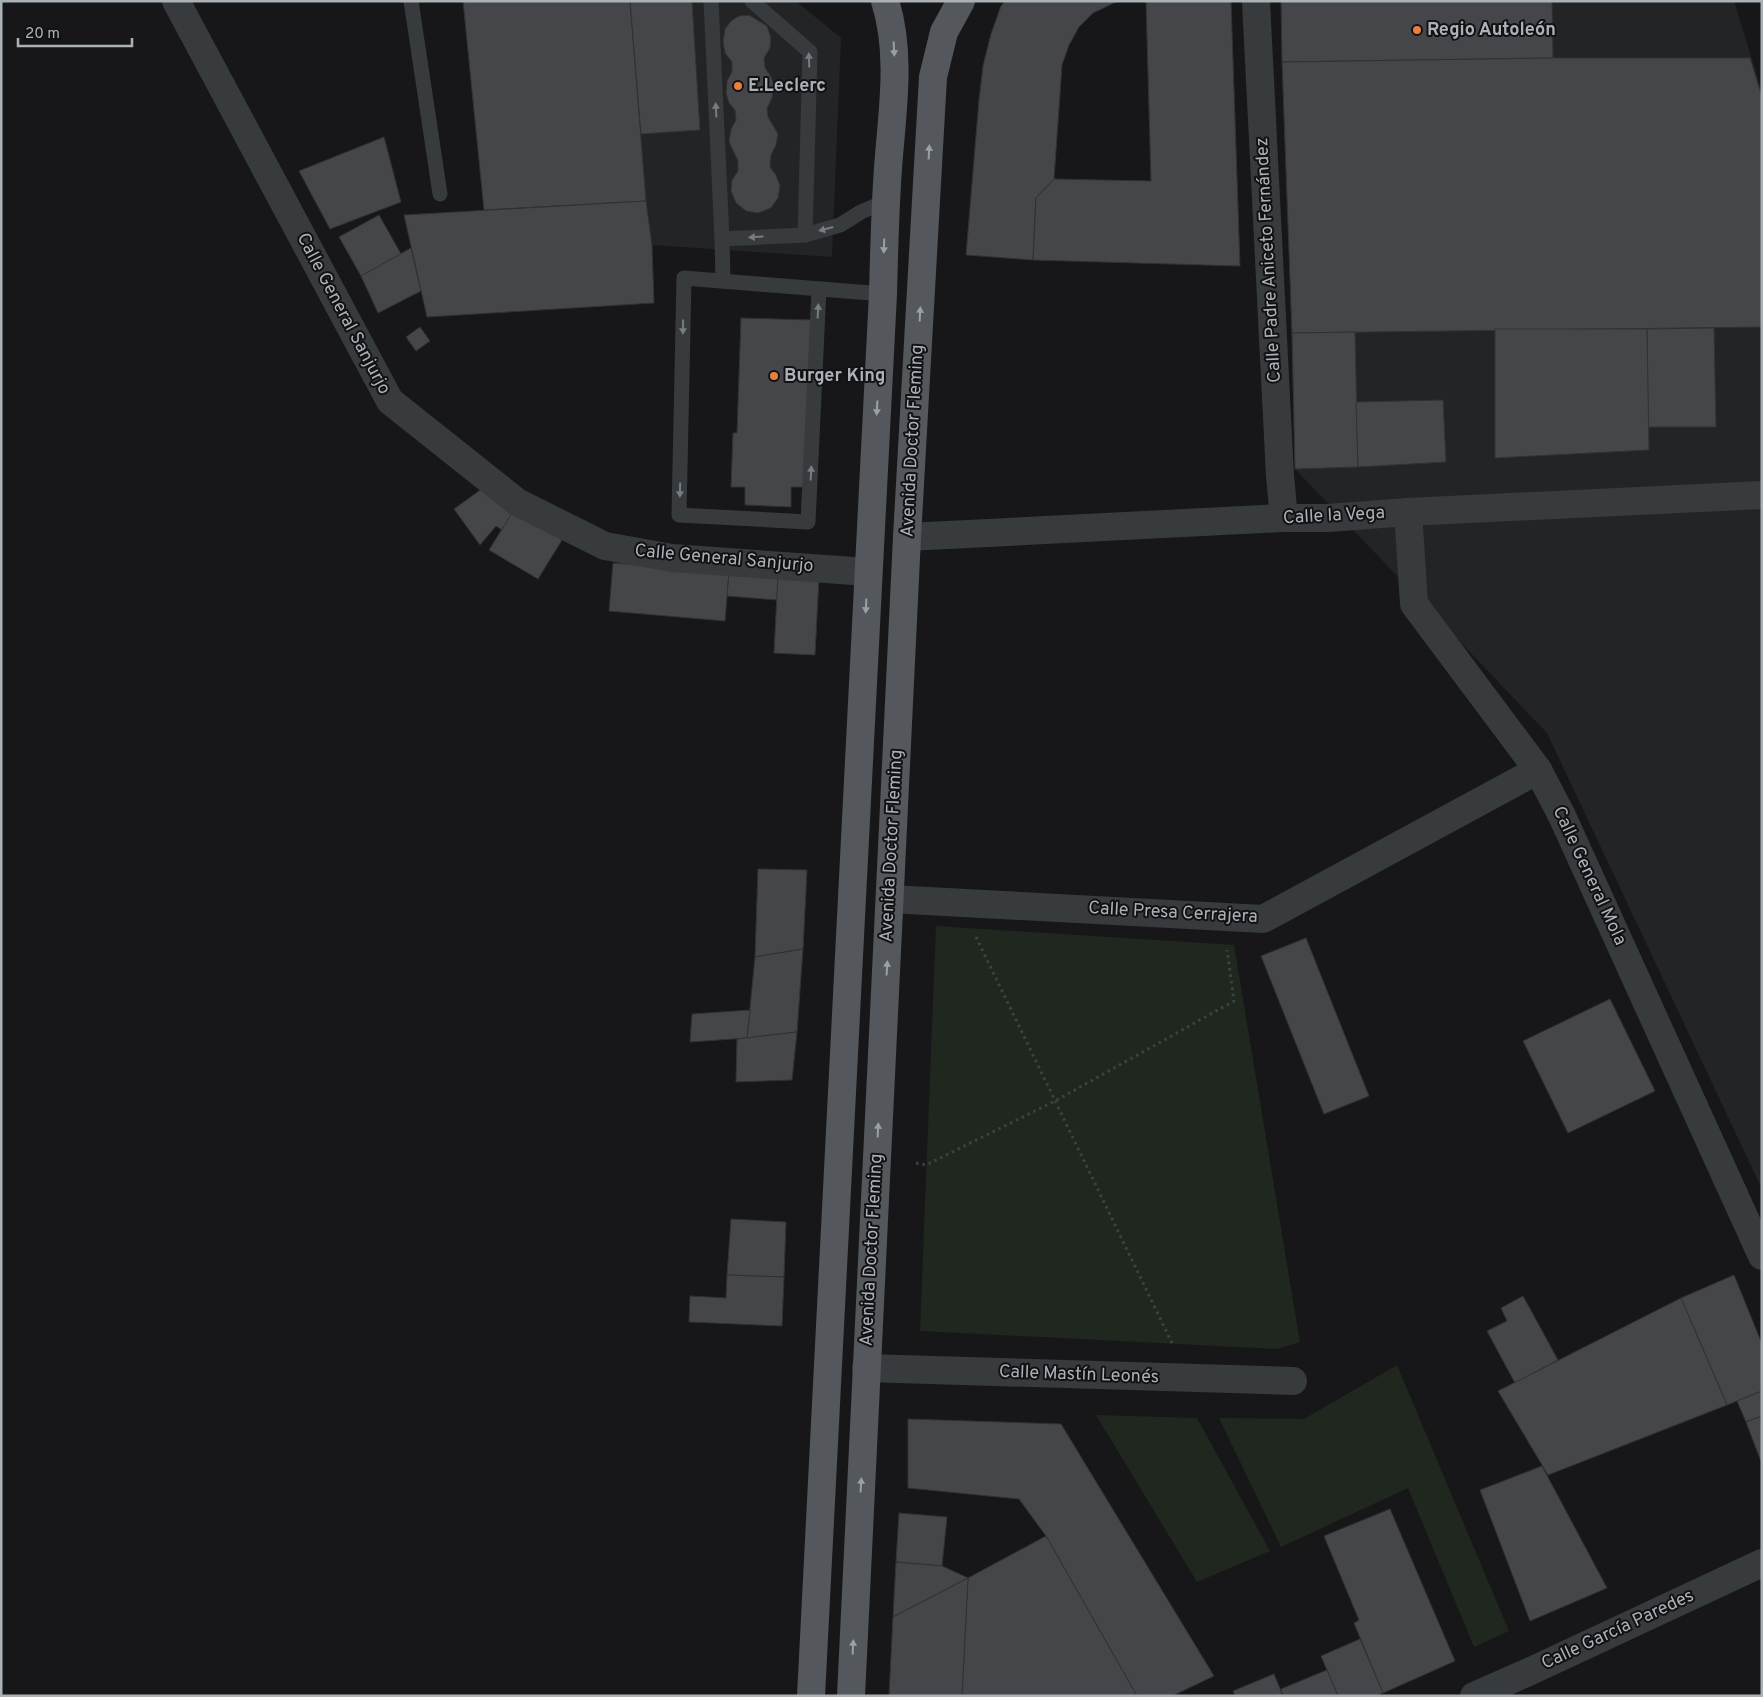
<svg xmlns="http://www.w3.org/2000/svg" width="1763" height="1697" font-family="Overpass,sans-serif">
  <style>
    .built { fill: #232426 }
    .green { fill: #20271f }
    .building { fill: #444649; stroke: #313235 }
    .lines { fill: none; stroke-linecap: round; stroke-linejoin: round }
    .path { stroke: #3e4245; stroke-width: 3; stroke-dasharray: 2.5 4; stroke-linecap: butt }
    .lane { stroke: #383b3e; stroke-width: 15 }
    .street { stroke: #383b3e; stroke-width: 28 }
    .primary { stroke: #54585c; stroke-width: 28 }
    .oneway { fill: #99a0a6 }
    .oneway2 { fill: #777c81 }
    .poi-dot { fill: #e87f3f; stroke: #121214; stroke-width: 2 }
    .labels { text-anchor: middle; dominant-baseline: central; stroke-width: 4; stroke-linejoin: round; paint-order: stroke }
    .poi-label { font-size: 18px; font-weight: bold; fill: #aab2b8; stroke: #121214; text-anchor: start }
    .street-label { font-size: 18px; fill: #aab2b8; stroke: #121214 }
  </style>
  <rect width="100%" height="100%" fill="#171719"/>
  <g class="built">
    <polygon points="630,1 796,1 841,38 832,257 652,245 646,201"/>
    <polygon points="1282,1 1734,1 1762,92 1762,1189 1547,733 1295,469"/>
  </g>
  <g class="green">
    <polygon points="936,926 1234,945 1300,1342 1277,1349 920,1331"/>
    <polygon points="1397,1365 1509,1631 1474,1647 1408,1488 1281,1547 1219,1418 1304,1419"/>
    <polygon points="1096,1415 1197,1418 1270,1551 1197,1582"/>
  </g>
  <g class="building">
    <polygon points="463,1 630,1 646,201 484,210"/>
    <polygon points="630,1 692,1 700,130 641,134"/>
    <polygon points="1005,1 1118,1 1093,13 1079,27 1069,45 1062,65 1054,179 1036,198 1033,260 966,255 979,100 983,66 991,34 1001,6"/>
    <polygon points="1146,1 1231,1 1240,266 1033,260 1036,198 1054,179 1151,181"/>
    <polygon points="1281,1 1552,1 1553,58 1282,62"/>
    <polygon points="749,15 767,26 771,38 770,48 764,58 765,68 770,75 774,85 772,98 767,109 768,117 778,134 776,145 771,155 770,167 776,175 780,186 778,198 771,208 758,213 746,211 736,203 731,191 732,180 738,171 738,161 729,142 731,129 736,120 735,110 729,103 726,93 727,81 732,72 732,62 725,53 723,42 725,29 731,21 739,16"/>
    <polygon points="1553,58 1750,58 1762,97 1762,327 1292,333 1282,62"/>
    <polygon points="384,137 401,202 330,229 299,171"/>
    <polygon points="646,201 652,245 654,303 427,317 404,215"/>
    <polygon points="379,215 401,254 361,276 339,237"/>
    <polygon points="411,248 421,291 378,313 361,276"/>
    <polygon points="741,318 811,320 804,487 791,487 791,507 745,505 745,487 731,487 733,433 737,433"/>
    <polygon points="420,327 430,341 416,351 406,337"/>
    <polygon points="1714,328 1716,427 1648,427 1647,329"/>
    <polygon points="1495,329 1647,329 1649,450 1495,458"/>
    <polygon points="1355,332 1358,467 1295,469 1292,333"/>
    <polygon points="1443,400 1446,462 1358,467 1356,402"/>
    <polygon points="483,488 514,510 502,530 496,526 480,545 454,509"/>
    <polygon points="514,510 562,540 538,579 489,550"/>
    <polygon points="613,563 729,572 725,621 609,611"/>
    <polygon points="729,572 778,575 777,600 727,596"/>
    <polygon points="778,575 819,577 815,655 774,653"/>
    <polygon points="758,869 807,870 803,949 755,957"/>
    <polygon points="1306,938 1369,1096 1324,1114 1261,956"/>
    <polygon points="803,949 797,1032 747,1038 755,957"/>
    <polygon points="1610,999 1655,1091 1568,1133 1523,1041"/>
    <polygon points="750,1010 747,1038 690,1042 692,1014"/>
    <polygon points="797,1032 792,1080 736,1082 737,1039"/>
    <polygon points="731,1219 786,1222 784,1277 727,1275"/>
    <polygon points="727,1275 784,1277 782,1326 689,1322 690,1296 726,1298"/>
    <polygon points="1734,1275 1762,1344 1762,1391 1727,1405 1681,1298"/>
    <polygon points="1523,1296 1558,1360 1515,1383 1487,1331 1507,1321 1501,1308"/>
    <polygon points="1681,1298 1727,1405 1548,1475 1498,1391"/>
    <polygon points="1762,1391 1762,1416 1746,1422 1737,1401"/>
    <polygon points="1762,1416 1762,1464 1746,1422"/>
    <polygon points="908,1419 1061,1424 1214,1676 1172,1696 1137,1696 1046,1536 1019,1499 908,1488"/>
    <polygon points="1542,1466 1607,1588 1530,1621 1480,1490"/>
    <polygon points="1390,1509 1455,1661 1383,1693 1354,1623 1359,1620 1324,1536"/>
    <polygon points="899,1513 947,1517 942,1566 896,1562"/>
    <polygon points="1046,1536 1137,1696 962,1696 968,1578"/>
    <polygon points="896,1562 942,1566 968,1578 893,1617"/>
    <polygon points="968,1578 962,1696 889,1696 893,1617"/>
    <polygon points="1360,1639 1383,1693 1376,1696 1338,1696 1321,1656"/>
    <polygon points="1327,1670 1338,1696 1283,1696 1281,1689"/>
    <polygon points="1274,1674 1283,1696 1235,1696 1233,1691"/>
  </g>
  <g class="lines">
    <g class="path">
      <polyline points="976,937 1172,1343"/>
      <polyline points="916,1163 926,1165 1055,1101 1234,1001 1227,950"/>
    </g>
    <g class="lane">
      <polyline points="411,1 440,194"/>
      <polyline points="711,1 722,239 805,235"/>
      <polyline points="752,1 810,52 805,235 840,225 861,212 886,201"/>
      <polyline points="722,239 723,281"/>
      <polyline points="819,289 808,522 679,515 684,278 883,294"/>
    </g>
    <g class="street">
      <polyline points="176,1 390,401 517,502 605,546 672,558 868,572"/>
      <polyline points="1256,1 1280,476 1284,518"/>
      <polyline points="1408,512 1414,604 1538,770 1562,816 1762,1256"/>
      <polyline points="907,537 1284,518 1328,518 1408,512 1762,495"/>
      <polyline points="890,899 1263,919 1538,770"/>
      <polyline points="866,1368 1293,1381"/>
      <polyline points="1474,1696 1533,1670 1762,1563"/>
    </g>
    <g class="primary">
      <path d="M811,1696l72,-1402c1,-42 2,-84 5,-126 4,-55 14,-114 -3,-167"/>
      <polyline points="851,1696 907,537 933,77 944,32 961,1"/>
    </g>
  </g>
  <defs><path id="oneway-solid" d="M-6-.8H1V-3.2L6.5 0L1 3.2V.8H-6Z" transform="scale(1.25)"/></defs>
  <g class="oneway">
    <use href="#oneway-solid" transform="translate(894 49) rotate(87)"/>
    <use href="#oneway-solid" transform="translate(929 152) rotate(-87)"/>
    <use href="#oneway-solid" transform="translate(884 246) rotate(92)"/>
    <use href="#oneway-solid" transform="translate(920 314) rotate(-87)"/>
    <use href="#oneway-solid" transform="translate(877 408) rotate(93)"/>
    <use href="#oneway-solid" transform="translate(866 606) rotate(93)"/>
    <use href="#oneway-solid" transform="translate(887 968) rotate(-87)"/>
    <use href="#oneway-solid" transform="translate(878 1130) rotate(-87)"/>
    <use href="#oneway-solid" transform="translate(861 1485) rotate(-87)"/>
    <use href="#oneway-solid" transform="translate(853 1647) rotate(-87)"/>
  </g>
  <g class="oneway2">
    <use href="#oneway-solid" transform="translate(809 60) rotate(-92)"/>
    <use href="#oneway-solid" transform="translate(716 110) rotate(-93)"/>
    <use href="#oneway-solid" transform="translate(826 229) rotate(165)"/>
    <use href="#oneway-solid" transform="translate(756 237) rotate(177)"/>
    <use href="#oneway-solid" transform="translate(818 311) rotate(-87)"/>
    <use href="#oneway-solid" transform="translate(683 327) rotate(91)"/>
    <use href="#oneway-solid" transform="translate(811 473) rotate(-87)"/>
    <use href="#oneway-solid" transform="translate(680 490) rotate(91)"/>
  </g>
  <g class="poi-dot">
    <circle cx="1417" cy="30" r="5"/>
    <circle cx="738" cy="86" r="5"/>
    <circle cx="774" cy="376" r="5"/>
  </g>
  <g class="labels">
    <g class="poi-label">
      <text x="1427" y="30">Regio Autoleón</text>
      <text x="748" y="86">E.Leclerc</text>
      <text x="784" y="376">Burger King</text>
    </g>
    <g class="street-label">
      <text transform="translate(1269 260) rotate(-93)">Calle Padre Aniceto Fernández</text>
      <text transform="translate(343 314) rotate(62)">Calle General Sanjurjo</text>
      <text transform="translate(913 441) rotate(-87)">Avenida Doctor Fleming</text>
      <text transform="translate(1334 516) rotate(-3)">Calle la Vega</text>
      <text transform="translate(724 559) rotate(5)">Calle General Sanjurjo</text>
      <text transform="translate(892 846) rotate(-87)">Avenida Doctor Fleming</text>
      <text transform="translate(1589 876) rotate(65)">Calle General Mola</text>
      <text transform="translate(1173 913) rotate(3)">Calle Presa Cerrajera</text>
      <text transform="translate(872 1250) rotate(-87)">Avenida Doctor Fleming</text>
      <text transform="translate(1079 1375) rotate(2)">Calle Mastín Leonés</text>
      <text transform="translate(1618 1630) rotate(-25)">Calle García Paredes</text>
    </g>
  </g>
  <rect width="1763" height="1697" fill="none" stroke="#aab2b8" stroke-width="5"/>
  <path d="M18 38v8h114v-8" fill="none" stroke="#aab2b8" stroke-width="2.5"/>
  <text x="25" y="38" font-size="15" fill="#aab2b8" stroke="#121214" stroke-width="4" paint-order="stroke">20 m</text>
</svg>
